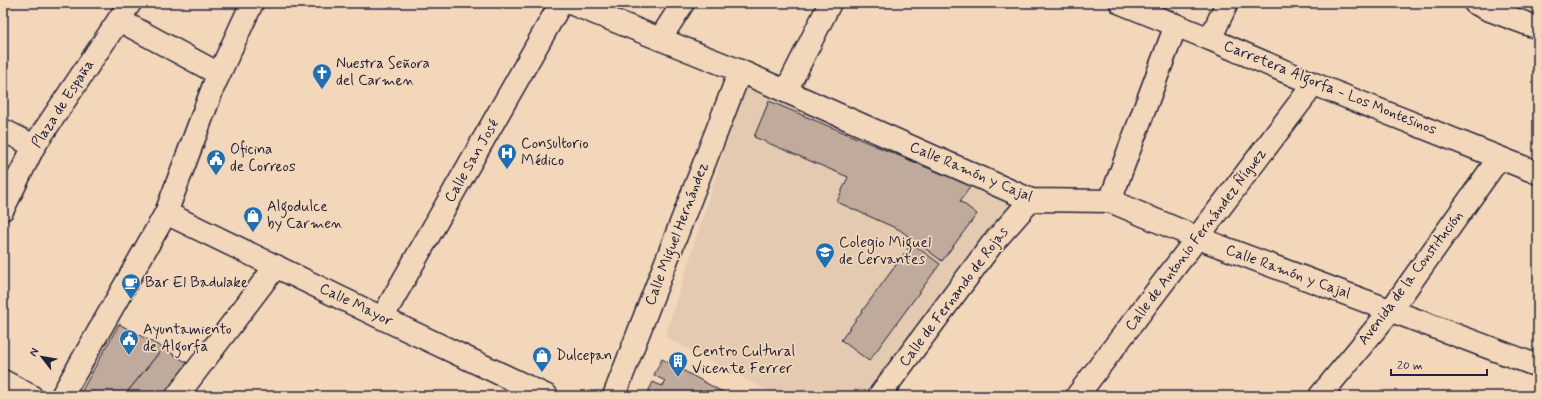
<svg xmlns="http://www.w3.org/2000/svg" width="1541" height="399" font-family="Mynerve,sans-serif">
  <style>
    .built { fill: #e3cab1 }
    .building { fill: #bfaa9b; stroke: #22223b }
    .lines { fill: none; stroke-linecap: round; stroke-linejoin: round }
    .street-casing { stroke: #22223b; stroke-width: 25 }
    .street { stroke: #f3d7ba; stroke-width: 22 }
    .labels { text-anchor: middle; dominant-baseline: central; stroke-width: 3.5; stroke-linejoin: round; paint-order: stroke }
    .poi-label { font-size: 15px; fill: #22223b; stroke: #f3d7ba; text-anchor: start }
    .street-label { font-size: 15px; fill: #22223b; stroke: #f3d7ba }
  </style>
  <rect width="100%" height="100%" fill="#f3d7ba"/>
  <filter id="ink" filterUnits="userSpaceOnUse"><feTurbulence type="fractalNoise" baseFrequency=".025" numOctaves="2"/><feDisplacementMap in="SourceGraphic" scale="8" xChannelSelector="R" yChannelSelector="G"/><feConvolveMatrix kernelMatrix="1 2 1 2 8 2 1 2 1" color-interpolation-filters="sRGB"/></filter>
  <g filter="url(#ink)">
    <polygon class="built" points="744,86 1015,201 869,396 778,396 665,337"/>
    <g class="building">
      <polygon points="769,101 971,186 960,201 977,214 942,261 900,230 837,202 848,177 754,137"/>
      <polygon points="912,243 940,264 869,361 841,340"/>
      <polygon points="119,324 163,348 124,396 85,396 80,394"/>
      <polygon points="163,348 194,367 172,396 124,396"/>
      <polygon points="662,359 730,396 646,396 653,382 662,386 665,381 654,375"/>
    </g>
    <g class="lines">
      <defs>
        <g id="street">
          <polyline points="570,3 740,71 1031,200 1110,201 1198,238 1538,366"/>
          <polyline points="1121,3 1210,39 1314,84 1538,173"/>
          <polyline points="1475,3 1487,9 1533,26 1538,26"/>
          <polyline points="119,20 219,74"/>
          <polyline points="660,39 683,3"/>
          <polyline points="1210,39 1227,3"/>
          <polyline points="785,91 790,83 830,3"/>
          <polyline points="3,130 34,146"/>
          <polyline points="1110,201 1176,25"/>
          <polyline points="3,209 34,146 130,3"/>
          <polyline points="166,213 382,318 547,396"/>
          <polyline points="382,318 561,3"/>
          <polyline points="3,381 31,396"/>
          <polyline points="62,396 166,213 214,85 252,3"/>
          <polyline points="177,396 276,266"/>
          <polyline points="614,396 740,71"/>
          <polyline points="879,396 992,244 1031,200"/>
          <polyline points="1077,396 1314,84"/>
          <polyline points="1320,396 1391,310 1499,158"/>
        </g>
      </defs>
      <use href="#street" class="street-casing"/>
      <use href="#street" class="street"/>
    </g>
  </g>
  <defs>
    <symbol id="church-pin" viewBox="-11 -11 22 30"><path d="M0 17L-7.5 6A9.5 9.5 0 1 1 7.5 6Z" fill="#1f6fb2" stroke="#f3d7ba"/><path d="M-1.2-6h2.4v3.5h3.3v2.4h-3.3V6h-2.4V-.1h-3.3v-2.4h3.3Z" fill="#fff"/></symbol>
    <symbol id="hospital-pin" viewBox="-11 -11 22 30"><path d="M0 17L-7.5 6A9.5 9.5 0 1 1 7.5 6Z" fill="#1f6fb2" stroke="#f3d7ba"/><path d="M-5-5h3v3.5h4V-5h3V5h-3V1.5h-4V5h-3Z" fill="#fff"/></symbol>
    <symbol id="civic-pin" viewBox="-11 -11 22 30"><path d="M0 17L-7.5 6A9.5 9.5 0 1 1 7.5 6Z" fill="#1f6fb2" stroke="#f3d7ba"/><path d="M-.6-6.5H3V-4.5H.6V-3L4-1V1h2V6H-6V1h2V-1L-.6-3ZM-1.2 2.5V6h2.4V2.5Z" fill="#fff"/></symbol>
    <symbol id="shop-pin" viewBox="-11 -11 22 30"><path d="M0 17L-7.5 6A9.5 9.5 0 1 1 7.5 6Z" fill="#1f6fb2" stroke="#f3d7ba"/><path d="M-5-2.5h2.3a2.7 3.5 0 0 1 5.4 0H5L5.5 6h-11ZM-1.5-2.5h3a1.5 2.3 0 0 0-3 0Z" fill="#fff"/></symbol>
    <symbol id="school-pin" viewBox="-11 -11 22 30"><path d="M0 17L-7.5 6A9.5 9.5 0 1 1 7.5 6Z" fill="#1f6fb2" stroke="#f3d7ba"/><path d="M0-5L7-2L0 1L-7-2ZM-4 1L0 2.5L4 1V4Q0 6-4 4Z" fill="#fff"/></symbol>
    <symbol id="cafe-pin" viewBox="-11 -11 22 30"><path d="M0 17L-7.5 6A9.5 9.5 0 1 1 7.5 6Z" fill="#1f6fb2" stroke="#f3d7ba"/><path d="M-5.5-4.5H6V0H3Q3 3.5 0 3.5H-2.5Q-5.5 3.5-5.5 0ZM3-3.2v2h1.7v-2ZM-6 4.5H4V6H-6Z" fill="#fff"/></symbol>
    <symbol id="building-pin" viewBox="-11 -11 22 30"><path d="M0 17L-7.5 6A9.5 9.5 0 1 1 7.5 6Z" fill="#1f6fb2" stroke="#f3d7ba"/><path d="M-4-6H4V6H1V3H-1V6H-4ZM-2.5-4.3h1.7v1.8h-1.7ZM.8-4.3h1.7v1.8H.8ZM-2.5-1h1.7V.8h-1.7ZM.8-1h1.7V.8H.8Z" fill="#fff"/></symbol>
  </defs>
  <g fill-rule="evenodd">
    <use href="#church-pin" x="311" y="62" width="22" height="30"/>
    <use href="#hospital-pin" x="496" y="142" width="22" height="30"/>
    <use href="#civic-pin" x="205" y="148" width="22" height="30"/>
    <use href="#shop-pin" x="242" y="205" width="22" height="30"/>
    <use href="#school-pin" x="814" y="241" width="22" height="30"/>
    <use href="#cafe-pin" x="120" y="272" width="22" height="30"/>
    <use href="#civic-pin" x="118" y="328" width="22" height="30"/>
    <use href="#shop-pin" x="531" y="345" width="22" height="30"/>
    <use href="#building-pin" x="667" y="350" width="22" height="30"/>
  </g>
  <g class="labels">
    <g class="poi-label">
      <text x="336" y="64">Nuestra Señora<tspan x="336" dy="17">del Carmen</tspan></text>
      <text x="521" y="144">Consultorio<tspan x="521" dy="17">Médico</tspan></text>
      <text x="230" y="150">Oficina<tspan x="230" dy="17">de Correos</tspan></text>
      <text x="267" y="207">Algodulce<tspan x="267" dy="17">by Carmen</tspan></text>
      <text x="839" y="243">Colegio Miguel<tspan x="839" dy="17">de Cervantes</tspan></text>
      <text x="145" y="283">Bar El Badulake</text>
      <text x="143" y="330">Ayuntamiento<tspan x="143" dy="17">de Algorfa</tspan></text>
      <text x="692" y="352">Centro Cultural<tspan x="692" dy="17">Vicente Ferrer</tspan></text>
      <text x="556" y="356">Dulcepan</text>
    </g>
    <g class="street-label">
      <text transform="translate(1330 88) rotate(22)">Carretera Algorfa - Los Montesinos</text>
      <text transform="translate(63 104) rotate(-57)">Plaza de España</text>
      <text transform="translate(472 161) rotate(-60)">Calle San José</text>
      <text transform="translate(971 172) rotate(23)">Calle Ramón y Cajal</text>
      <text transform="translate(677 234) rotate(-69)">Calle Miguel Hernández</text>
      <text transform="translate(1196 240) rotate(-53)">Calle de Antonio Fernández Ñíguez</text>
      <text transform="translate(1288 272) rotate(20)">Calle Ramón y Cajal</text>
      <text transform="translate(1411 278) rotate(-53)">Avenida de la Constitución</text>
      <text transform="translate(954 297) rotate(-53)">Calle de Fernando de Rojas</text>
      <text transform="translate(356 305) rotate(26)">Calle Mayor</text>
    </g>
  </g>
  <rect width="1541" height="399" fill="none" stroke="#f3d7ba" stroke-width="16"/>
  <rect x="8" y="8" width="1525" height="383" fill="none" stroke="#22223b" stroke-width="1.5" filter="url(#ink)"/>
  <g transform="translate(42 357) rotate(301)" stroke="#f3d7ba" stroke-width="3" paint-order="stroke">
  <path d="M0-3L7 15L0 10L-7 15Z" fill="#22223b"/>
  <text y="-6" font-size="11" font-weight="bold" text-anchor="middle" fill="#22223b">N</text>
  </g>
  <path d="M1391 369v6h96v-6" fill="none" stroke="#22223b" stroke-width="2"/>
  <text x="1397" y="369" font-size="12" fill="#22223b" stroke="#f3d7ba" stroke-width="3" paint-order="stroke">20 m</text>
</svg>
